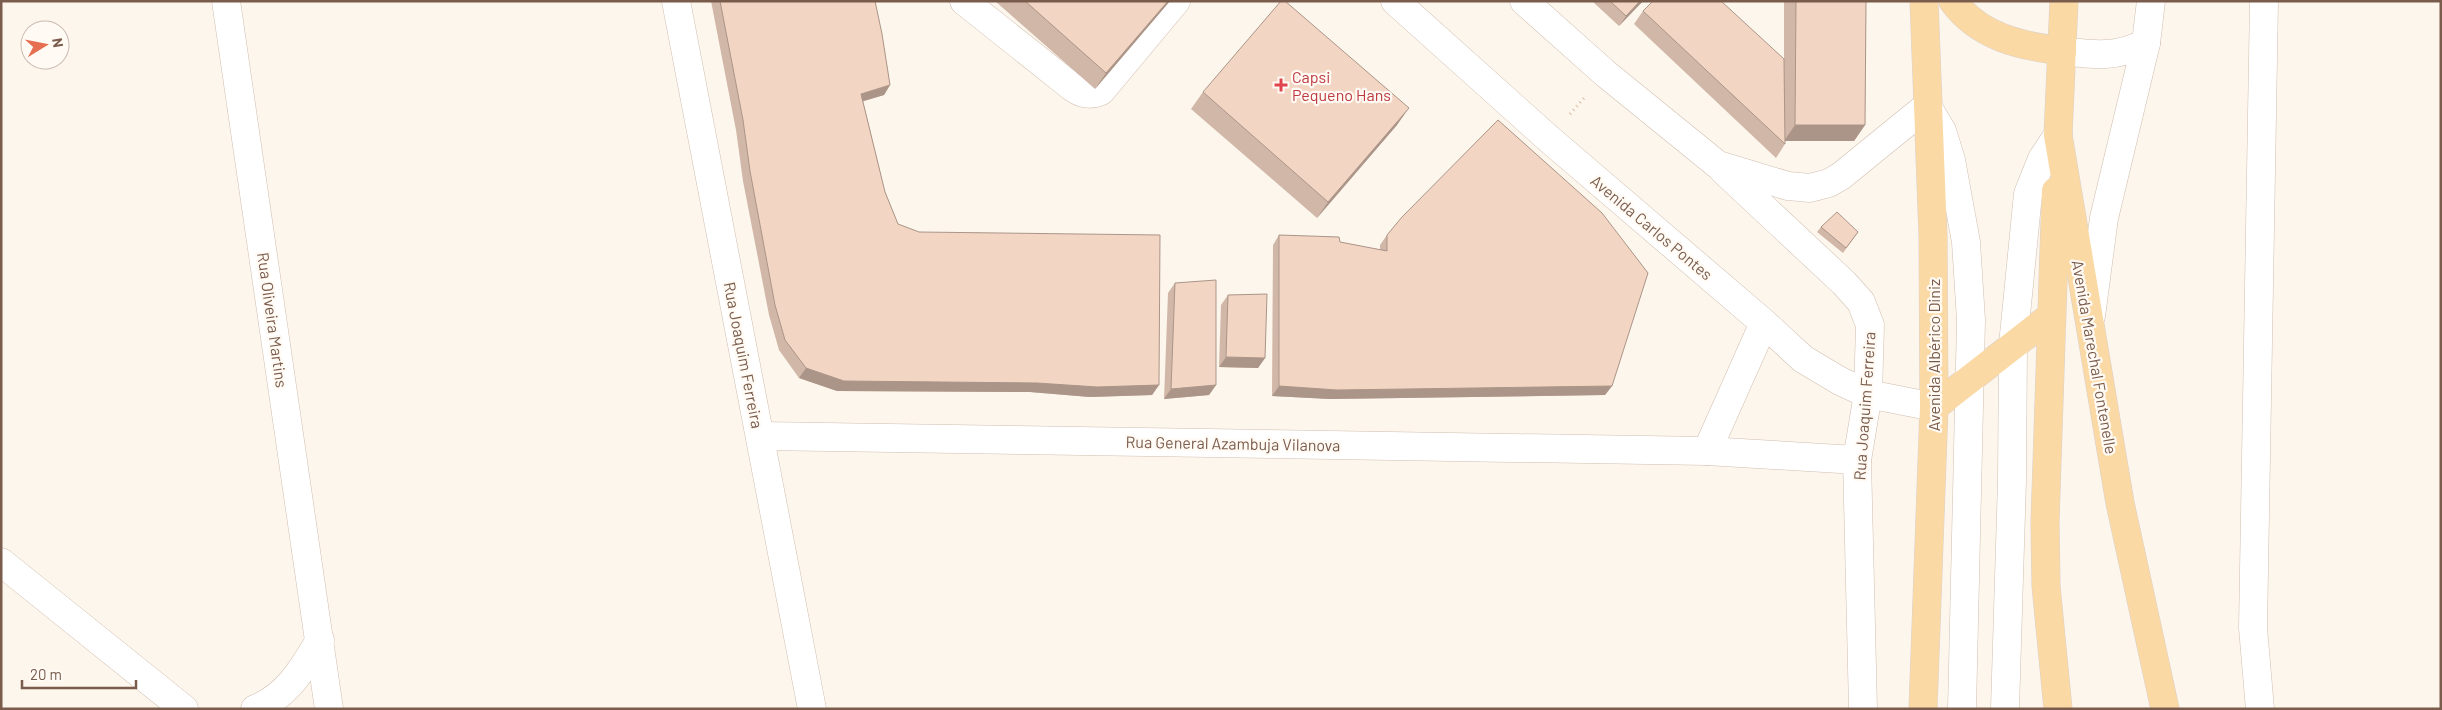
<svg xmlns="http://www.w3.org/2000/svg" width="2442" height="710" font-family="Barlow,sans-serif">
  <style>
    .lines { fill: none; stroke-linecap: round; stroke-linejoin: round }
    .minor-casing { stroke: #d1beb0; stroke-width: 29 }
    .major-casing { stroke: #dad1cd; stroke-width: 29 }
    .path { stroke: #d9b8a5; stroke-width: 3; stroke-dasharray: 1 4; stroke-linecap: butt }
    .minor { stroke: #fff; stroke-width: 28 }
    .major { stroke: #fbd9a5; stroke-width: 28 }
    .wall { fill: #d1b7a8 }
    .shaded-wall { fill: #aa9588 }
    .building { fill: #f3d5c3; stroke: #aa9588 }
    .health-dot { fill: #e0444e; stroke: #fffaf3; stroke-width: 2 }
    .labels { text-anchor: middle; dominant-baseline: central; stroke-width: 4.5; stroke-linejoin: round; paint-order: stroke }
    .health-label { font-size: 16px; fill: #be3a42; stroke: #fffaf3; text-anchor: start }
    .street-label { font-size: 16px; fill: #7a5c4d; stroke: #fffaf3 }
  </style>
  <rect width="100%" height="100%" fill="#fdf6ec"/>
  <g class="lines">
    <defs>
      <g id="minor">
        <polyline points="226,1 329,709"/>
        <polyline points="676,1 812,709"/>
        <path d="M964,1l108,86c10,7 17,9 29,4l75,-90"/>
        <polyline points="1395,1 1549,139 1764,323 1803,359 1840,381 1868,394 1934,407"/>
        <polyline points="1524,1 1606,74 1718,165 1788,186 1810,188 1829,183 1841,176 1927,106 1942,131 1951,160 1966,242 1971,320 1962,709"/>
        <path d="M2062,51c33,4 53,7 84,-8"/>
        <polyline points="1723,170 1844,283 1861,302 1870,325 1868,394 1857,460 1863,709"/>
        <polyline points="2091,316 2104,218 2146,43 2151,1"/>
        <polyline points="760,436 1707,451 1857,460"/>
        <polyline points="1707,451 1764,323"/>
        <polyline points="1,562 184,709"/>
        <path d="M255,709c33,-13 48,-41 65,-69"/>
        <polyline points="2005,709 2012,480 2013,345 2028,194 2042,159 2058,135"/>
        <polyline points="2260,709 2253,628 2264,1"/>
      </g>
      <g id="major">
        <path d="M1953,1c26,36 68,45 109,50"/>
        <polyline points="2064,1 2058,135 2120,503 2165,709"/>
        <polyline points="2056,191 2045,522 2046,586 2058,709"/>
        <polyline points="1934,407 2051,316"/>
        <polyline points="1923,709 1934,407 1933,235 1924,1"/>
      </g>
    </defs>
    <use href="#minor" class="minor-casing"/>
    <use href="#major" class="major-casing"/>
    <polyline class="path" points="1570,114 1584,98"/>
    <use href="#minor" class="minor"/>
    <use href="#major" class="major"/>
  </g>
  <g class="wall">
    <polygon points="711,1 875,1 890,85 884,95 863,101 885,192 898,224 1159,385 1152,395 1090,397 1030,392 837,391 799,378 779,350 769,315 743,181 736,130"/>
    <polygon points="995,1 1170,1 1095,89"/>
    <polygon points="1592,1 1643,1 1619,26"/>
    <polygon points="1784,1 1866,1 1865,125 1854,141 1785,141 1785,144 1776,158 1634,24 1643,11 1784,73"/>
    <polygon points="1203,92 1397,125 1317,218 1191,109"/>
    <polygon points="1821,227 1858,232 1843,253 1817,232"/>
    <polygon points="1279,235 1340,242 1380,250 1380,245 1387,235 1612,386 1605,395 1330,399 1272,396 1273,245"/>
    <polygon points="1175,283 1216,385 1209,395 1164,399 1168,293"/>
    <polygon points="1228,295 1265,358 1258,368 1219,367 1221,305"/>
  </g>
  <g class="shaded-wall">
    <polygon points="1168,1 1170,1 1095,89 1106,73"/>
    <polygon points="1640,1 1643,1 1619,26 1626,16"/>
    <polygon points="890,85 884,95 854,104 861,94"/>
    <polygon points="1409,108 1397,125 1317,218 1328,202"/>
    <polygon points="1795,125 1865,125 1854,141 1784,141"/>
    <polygon points="1226,357 1265,358 1258,368 1219,367"/>
    <polygon points="806,368 1037,383 1159,385 1152,395 1090,397 1030,392 837,391 799,378"/>
    <polygon points="1216,385 1209,395 1164,399 1171,389"/>
    <polygon points="1279,386 1612,386 1605,395 1330,399 1272,396"/>
  </g>
  <g class="building">
    <polygon points="720,1 875,1 882,34 890,85 861,94 885,192 898,224 919,232 1160,235 1159,385 1097,387 1037,383 844,381 806,368 785,340 775,305 750,171 743,120"/>
    <polygon points="1025,1 1168,1 1106,73"/>
    <polygon points="1281,1 1285,1 1409,108 1328,202 1203,92"/>
    <polygon points="1610,1 1640,1 1626,16"/>
    <polygon points="1653,1 1721,1 1784,59 1785,144 1643,11"/>
    <polygon points="1796,1 1866,1 1865,125 1795,125"/>
    <polygon points="1498,120 1602,213 1648,273 1612,386 1337,390 1279,386 1279,235 1339,237 1340,242 1387,251 1387,235 1402,217"/>
    <polygon points="1837,212 1858,232 1846,248 1821,227"/>
    <polygon points="1216,280 1216,385 1171,389 1175,283"/>
    <polygon points="1267,294 1265,358 1226,357 1228,295"/>
  </g>
  <path class="health-dot" d="M1278.5 77.5h5v5h5v5h-5v5h-5v-5h-5v-5h5z"/>
  <g class="labels">
    <g class="health-label">
      <text x="1292" y="76">Capsi<tspan x="1292" dy="18">Pequeno Hans</tspan></text>
    </g>
    <g class="street-label">
      <text transform="translate(1652 227) rotate(40)">Avenida Carlos Pontes</text>
      <text transform="translate(273 320) rotate(82)">Rua Oliveira Martins</text>
      <text transform="translate(744 355) rotate(79)">Rua Joaquim Ferreira</text>
      <text transform="translate(1933 355) rotate(-90)">Avenida Albérico Diniz</text>
      <text transform="translate(2095 357) rotate(80)">Avenida Marechal Fontenelle</text>
      <text transform="translate(1864 406) rotate(-86)">Rua Joaquim Ferreira</text>
      <text transform="translate(1233 443) rotate(1)">Rua General Azambuja Vilanova</text>
    </g>
  </g>
  <rect width="2442" height="710" fill="none" stroke="#7a5c4d" stroke-width="5"/>
  <g transform="translate(45 45) rotate(80)"><circle r="24" fill="#fffaf3" stroke="#cabbb1"/>
  <path d="M0-4L9 19L0 12L-9 19Z" fill="#e76f51"/>
  <text y="-8" font-size="14" font-weight="bold" text-anchor="middle" fill="#7a5c4d">N</text>
  </g>
  <path d="M22 680v8h114v-8" fill="none" stroke="#7a5c4d" stroke-width="2.5"/>
  <text x="30" y="680" font-size="15" fill="#7a5c4d" stroke="#fffaf3" stroke-width="4" paint-order="stroke">20 m</text>
</svg>
